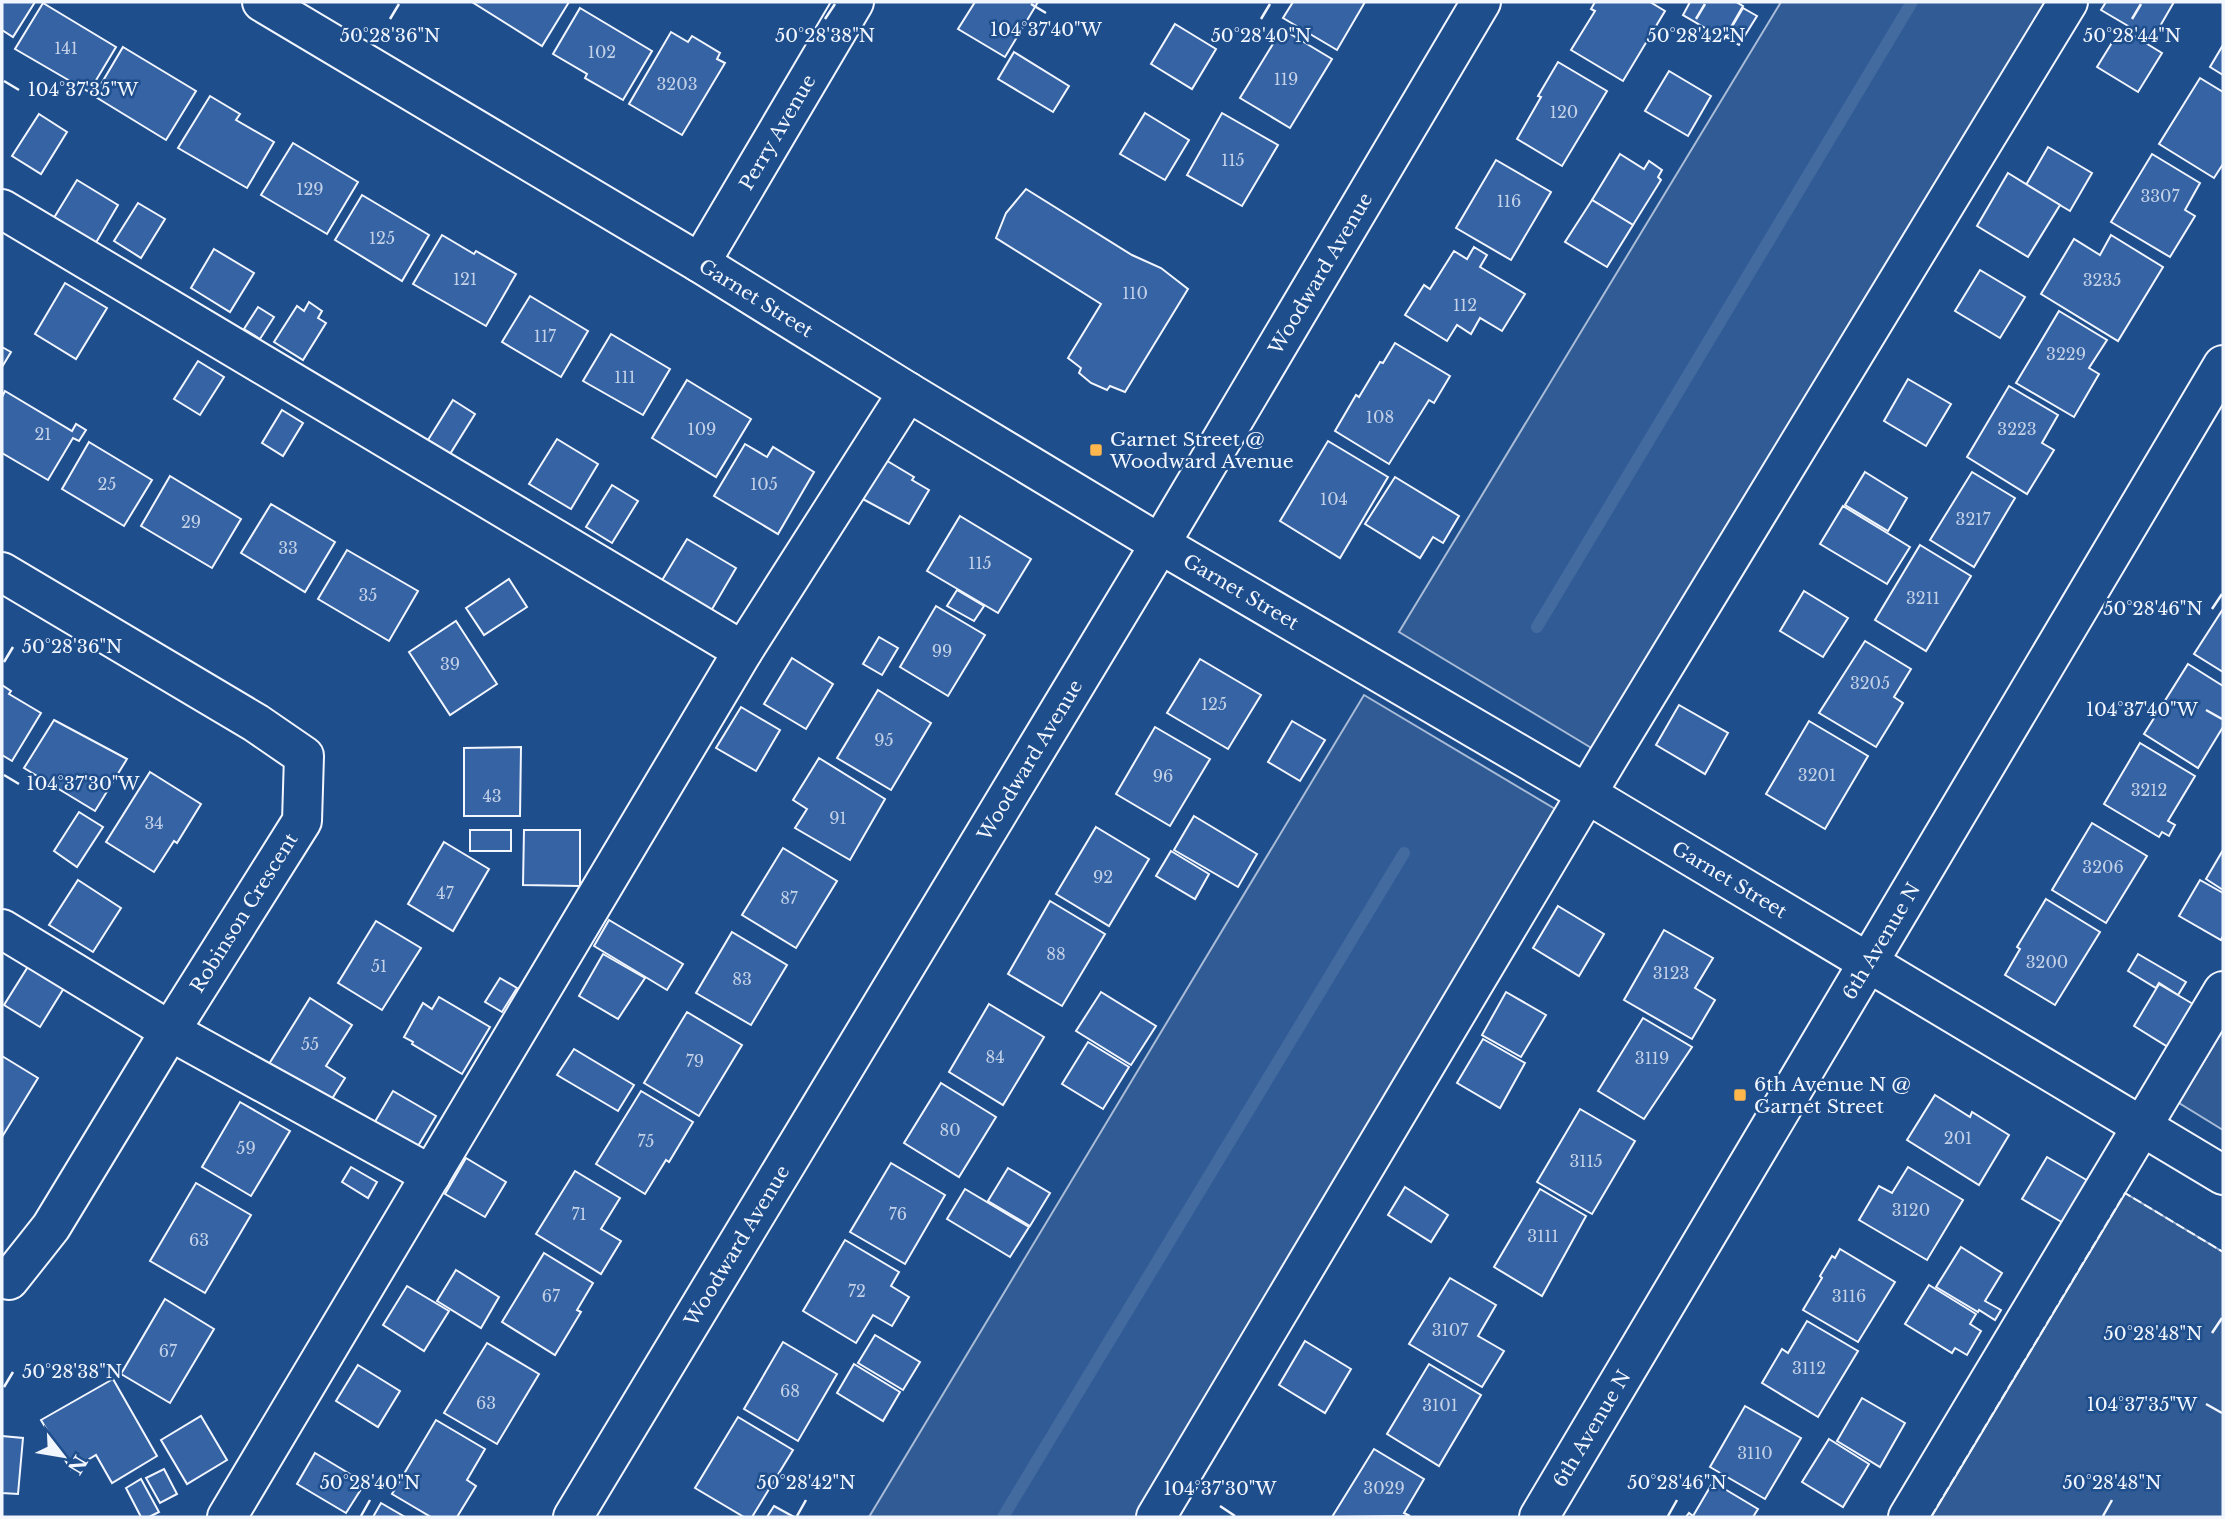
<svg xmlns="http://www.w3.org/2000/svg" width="2225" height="1519" font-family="'Libre Baskerville',serif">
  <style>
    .built { fill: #305b95; stroke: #a8bbd7; stroke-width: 2 }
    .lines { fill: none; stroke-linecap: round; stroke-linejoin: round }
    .stream { stroke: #446ba0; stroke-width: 12 }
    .building { fill: #3563a3; stroke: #f2f6ff; stroke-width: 2 }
    .minor-casing { stroke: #f2f6ff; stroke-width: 42 }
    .minor { stroke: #1f4e8c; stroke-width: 38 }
    .fence { stroke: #f2f6ff; stroke-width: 2; stroke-dasharray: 9 3.5; stroke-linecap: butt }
    .ticks { fill: none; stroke: #f2f6ff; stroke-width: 2.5 }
    .poi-dot { fill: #ffb74d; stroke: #1f4e8c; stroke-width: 2.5 }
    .labels { text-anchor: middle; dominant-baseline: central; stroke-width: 5; stroke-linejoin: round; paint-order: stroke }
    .number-label { font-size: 16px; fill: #c3d1e8 }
    .street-label { font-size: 19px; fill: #f2f6ff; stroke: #1f4e8c }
    .poi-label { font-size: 19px; fill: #f2f6ff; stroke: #1f4e8c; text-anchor: start }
    .ticks-label { font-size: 18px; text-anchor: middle; fill: #f2f6ff; stroke: #1f4e8c; stroke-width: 5; stroke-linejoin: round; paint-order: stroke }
  </style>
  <rect width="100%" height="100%" fill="#1f4e8c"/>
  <g class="built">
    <polygon points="1781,2 2067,2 1608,758 1399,632"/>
    <polygon points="1364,695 1572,819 1156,1517 869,1517"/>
    <polygon points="2223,1030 2223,1130 2179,1103"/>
    <polygon points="2125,1193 2223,1252 2223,1517 1931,1517"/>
  </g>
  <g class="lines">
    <g class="stream">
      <polyline points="1537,627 1912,2"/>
      <polyline points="1003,1517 1404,853"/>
    </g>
  </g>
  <g class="building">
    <polygon points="2,2 35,2 13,37 2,30"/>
    <polygon points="472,2 569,2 542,46"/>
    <polygon points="975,2 1038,2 1005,57 958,29"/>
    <polygon points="1293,2 1365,2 1337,50 1283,18"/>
    <polygon points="1595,2 1650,2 1665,11 1623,81 1571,50 1595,11 1591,9"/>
    <polygon points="1690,2 1736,2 1743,6 1724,39 1683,15"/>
    <polygon points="2106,2 2174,2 2152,40 2101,10"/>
    <polygon points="43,3 116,47 89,92 15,49"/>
    <polygon points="580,8 652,51 623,100 585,78 587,74 553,54"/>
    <polygon points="1743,8 1757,16 1739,45 1726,37"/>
    <polygon points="1175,24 1216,49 1192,89 1151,64"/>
    <polygon points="2121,28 2162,53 2138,92 2097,67"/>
    <polygon points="1282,29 1332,59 1290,128 1240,98"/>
    <polygon points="671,32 688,42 692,36 720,53 717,59 725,63 682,135 629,104"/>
    <polygon points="2223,45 2223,75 2210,67"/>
    <polygon points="123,47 196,91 166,140 94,96"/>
    <polygon points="1014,52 1069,86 1053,112 998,79"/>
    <polygon points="1558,62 1607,91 1562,166 1517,139 1541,97 1538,96"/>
    <polygon points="1669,71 1711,96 1688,136 1645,111"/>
    <polygon points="2200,78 2223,92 2223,164 2214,178 2159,144"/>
    <polygon points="210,96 240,114 236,120 274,142 247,188 178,148"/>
    <polygon points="1145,113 1189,140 1165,180 1120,154"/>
    <polygon points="1222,113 1278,145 1242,206 1187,175"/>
    <polygon points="39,114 67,132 41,174 12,156"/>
    <polygon points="293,143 358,182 327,234 261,195"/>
    <polygon points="2048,147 2092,173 2070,211 2026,185"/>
    <polygon points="1620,154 1644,169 1649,161 1662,170 1658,177 1661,180 1633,225 1592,200"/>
    <polygon points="2152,154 2200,183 2185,210 2195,216 2170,257 2111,222"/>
    <polygon points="1496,160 1551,192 1511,260 1456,228"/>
    <polygon points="2008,173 2060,205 2028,257 1977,226"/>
    <polygon points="77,180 118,205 94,246 52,221"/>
    <polygon points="1026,189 1132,255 1161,268 1188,289 1125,392 1110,386 1107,390 1091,383 1079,373 1081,368 1068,358 1101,304 996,238 1006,213"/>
    <polygon points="362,195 429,235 402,281 335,240"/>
    <polygon points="1592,200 1633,225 1607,267 1565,242"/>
    <polygon points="138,203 165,219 141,258 114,241"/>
    <polygon points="442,235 474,254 476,251 516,274 486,326 413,284"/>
    <polygon points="2111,235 2163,267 2118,341 2041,294 2074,239 2100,255"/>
    <polygon points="1474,247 1487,255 1480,267 1525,294 1502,331 1480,318 1471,334 1457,325 1447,341 1405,315 1424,285 1430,289 1454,251 1467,259"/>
    <polygon points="214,249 254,273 230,312 191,288"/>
    <polygon points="1980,270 2025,297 2000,338 1955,311"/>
    <polygon points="65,283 107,308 76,359 35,334"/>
    <polygon points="530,296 588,331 561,377 502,342"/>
    <polygon points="309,302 322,311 318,318 326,323 303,360 274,342 297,306 304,311"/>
    <polygon points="258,307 274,317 260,339 244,329"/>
    <polygon points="2059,311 2107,340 2089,368 2099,374 2074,417 2016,383"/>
    <polygon points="611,334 670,369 643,415 583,381"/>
    <polygon points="1395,343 1450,376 1434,403 1429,400 1389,464 1335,431 1356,395 1359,397 1380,362 1383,363"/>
    <polygon points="2,347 11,352 2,367"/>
    <polygon points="198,361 224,377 200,415 174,399"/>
    <polygon points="1908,379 1951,404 1926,446 1884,421"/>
    <polygon points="687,380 751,419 716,477 652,438"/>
    <polygon points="2009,386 2058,415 2042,443 2054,450 2027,494 1967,457"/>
    <polygon points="5,391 72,431 76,424 86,430 79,441 73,438 48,480 2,453 2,397"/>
    <polygon points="453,400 475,414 450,454 428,440"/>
    <polygon points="282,410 303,423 283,456 262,443"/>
    <polygon points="557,439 598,464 571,509 529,484"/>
    <polygon points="1328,441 1388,477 1340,558 1280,521"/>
    <polygon points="89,442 152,480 124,526 62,489"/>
    <polygon points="745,444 767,457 773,447 814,472 778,534 714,496"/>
    <polygon points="884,459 914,477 912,480 929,490 909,524 861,498"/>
    <polygon points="1865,472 1907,498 1888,531 1845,505"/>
    <polygon points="1972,472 2015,498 1974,567 1930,540"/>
    <polygon points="170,476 241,519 212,568 141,526"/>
    <polygon points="1395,477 1459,516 1443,543 1433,537 1420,558 1365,524"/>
    <polygon points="612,485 638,501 612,543 586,527"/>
    <polygon points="271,504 335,542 305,592 241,553"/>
    <polygon points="1843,506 1910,547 1887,584 1820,544"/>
    <polygon points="960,516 1031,559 998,613 927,571"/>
    <polygon points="687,539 736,568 711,611 661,582"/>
    <polygon points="1920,545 1971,576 1926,651 1875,620"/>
    <polygon points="347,550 418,591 389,641 318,599"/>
    <polygon points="509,579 527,607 484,635 466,608"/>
    <polygon points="957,590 984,606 974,621 947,606"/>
    <polygon points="1804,591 1848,618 1823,657 1780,631"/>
    <polygon points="936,606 985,635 948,696 900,667"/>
    <polygon points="2223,609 2223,672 2194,654"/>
    <polygon points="456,621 497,684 450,715 409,652"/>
    <polygon points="879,637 898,648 882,675 863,664"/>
    <polygon points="1865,641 1911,669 1894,697 1903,703 1876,747 1819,713"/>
    <polygon points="792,658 833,684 806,729 764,704"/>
    <polygon points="1200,659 1261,695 1228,749 1167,713"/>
    <polygon points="2188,664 2223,686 2223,727 2198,768 2144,734"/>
    <polygon points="2,685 11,691 9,694 41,713 12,761 2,755"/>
    <polygon points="878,690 931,723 891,790 837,758"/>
    <polygon points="1679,705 1728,733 1705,774 1656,745"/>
    <polygon points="741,707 780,730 756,771 716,748"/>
    <polygon points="54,720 127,759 95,811 24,768"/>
    <polygon points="1292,721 1325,740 1300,781 1268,762"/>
    <polygon points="1809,721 1868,756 1825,829 1766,794"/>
    <polygon points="1155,727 1210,759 1170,826 1116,794"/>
    <polygon points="2140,743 2195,776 2168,821 2175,825 2169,836 2162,832 2159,837 2104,804"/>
    <polygon points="521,747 520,816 464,816 464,748"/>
    <polygon points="819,758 885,799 850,860 795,828 807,809 793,800"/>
    <polygon points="150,772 201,804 177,843 174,841 154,872 106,842"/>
    <polygon points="79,812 103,827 77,867 54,851"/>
    <polygon points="1194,816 1257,854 1238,887 1174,850"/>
    <polygon points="2092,823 2147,856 2106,923 2052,890"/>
    <polygon points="1096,827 1149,859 1109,926 1056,894"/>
    <rect x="470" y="830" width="41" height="21"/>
    <polygon points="524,830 580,830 580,886 523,885"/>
    <polygon points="444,842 489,869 453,931 408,904"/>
    <polygon points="783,848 837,881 796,948 742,915"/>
    <polygon points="2223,850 2223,890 2206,879"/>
    <polygon points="1171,851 1209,874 1195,899 1156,876"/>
    <polygon points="78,880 121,908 93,952 49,925"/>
    <polygon points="2200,880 2223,893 2223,936 2221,940 2179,916"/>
    <polygon points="2046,899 2100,932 2055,1005 2005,975 2020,949 2017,947"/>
    <polygon points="1050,901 1105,934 1062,1006 1008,974"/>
    <polygon points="1558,906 1604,934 1579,976 1533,948"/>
    <polygon points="609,920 683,964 667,990 594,946"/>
    <polygon points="376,921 421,948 382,1010 338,983"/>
    <polygon points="1664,930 1713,958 1695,988 1715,1000 1692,1039 1624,1000"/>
    <polygon points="732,932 787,965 751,1025 696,993"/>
    <polygon points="603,954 645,978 618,1019 579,996"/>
    <polygon points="2138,954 2186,982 2178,995 2159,983 2156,988 2128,971"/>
    <polygon points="29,965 64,988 40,1027 4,1005"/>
    <polygon points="500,978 517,988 502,1012 485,1002"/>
    <polygon points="2159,984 2193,1004 2168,1047 2134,1026"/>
    <polygon points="1101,992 1156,1026 1131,1065 1076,1031"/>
    <polygon points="1506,992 1546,1015 1521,1057 1482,1035"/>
    <polygon points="439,997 490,1027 462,1074 412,1044 413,1042 404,1037 423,1003 432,1009"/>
    <polygon points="310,998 352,1025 326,1066 345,1078 330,1102 269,1064"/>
    <polygon points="989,1004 1044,1037 1003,1105 949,1072"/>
    <polygon points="687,1012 742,1045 699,1116 644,1083"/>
    <polygon points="1643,1018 1692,1047 1644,1119 1598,1091"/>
    <polygon points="1483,1039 1525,1063 1500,1108 1457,1083"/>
    <polygon points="1088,1042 1129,1067 1103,1109 1062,1084"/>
    <polygon points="574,1049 634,1085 618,1111 557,1075"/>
    <polygon points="2,1056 38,1078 2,1137"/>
    <polygon points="941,1083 996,1117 959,1177 904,1143"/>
    <polygon points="393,1091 436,1116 415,1151 373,1125"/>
    <polygon points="641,1091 693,1122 669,1162 666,1160 645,1194 596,1164"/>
    <polygon points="1935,1095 1970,1117 1972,1112 2009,1135 1979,1185 1907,1140"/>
    <polygon points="240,1102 290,1131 251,1196 202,1167"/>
    <polygon points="1580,1109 1635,1141 1592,1214 1537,1182"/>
    <polygon points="2047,1157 2090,1182 2065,1224 2022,1199"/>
    <polygon points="466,1158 506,1182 485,1217 445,1194"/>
    <polygon points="891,1163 945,1195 905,1264 850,1232"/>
    <polygon points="351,1167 377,1182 368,1198 342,1182"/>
    <polygon points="1908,1167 1963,1200 1927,1260 1859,1220 1879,1186 1892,1193"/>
    <polygon points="1008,1168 1050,1193 1030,1226 988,1201"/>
    <polygon points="575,1171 620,1198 601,1229 621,1241 601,1274 536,1234"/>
    <polygon points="196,1183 251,1215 205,1293 150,1261"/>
    <polygon points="1405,1187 1448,1215 1431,1242 1388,1215"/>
    <polygon points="965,1189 1029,1227 1010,1257 947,1219"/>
    <polygon points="1540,1189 1586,1216 1542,1296 1494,1267"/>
    <polygon points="845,1240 899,1272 891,1286 909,1297 892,1326 873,1315 856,1343 803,1311"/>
    <polygon points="1961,1247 2002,1273 1985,1301 2001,1310 1995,1320 1979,1310 1978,1312 1936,1287"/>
    <polygon points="1840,1249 1895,1282 1858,1342 1803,1310 1822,1278 1820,1276 1832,1256 1835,1258"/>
    <polygon points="544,1253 593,1283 577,1310 581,1312 555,1355 502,1322"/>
    <polygon points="456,1270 499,1297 481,1328 437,1301"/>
    <polygon points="1450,1278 1496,1305 1478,1336 1504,1351 1482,1387 1409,1344"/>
    <polygon points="1929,1285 1976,1314 1970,1324 1981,1331 1967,1355 1955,1348 1952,1353 1905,1324"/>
    <polygon points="407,1286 449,1311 424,1351 383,1325"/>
    <polygon points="165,1299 214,1329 170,1403 121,1374"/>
    <polygon points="1807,1321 1858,1351 1818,1417 1762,1383 1782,1349 1788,1353"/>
    <polygon points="875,1335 920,1362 903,1390 858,1363"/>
    <polygon points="1305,1341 1351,1369 1325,1413 1279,1385"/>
    <polygon points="783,1342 837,1374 798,1441 744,1409"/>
    <polygon points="487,1343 539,1374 497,1444 444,1413"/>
    <polygon points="854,1364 900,1392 883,1421 837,1393"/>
    <polygon points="1429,1364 1481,1395 1439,1466 1387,1434"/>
    <polygon points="358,1365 400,1391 378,1427 336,1401"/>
    <polygon points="113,1379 157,1456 112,1483 96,1455 71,1470 41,1420"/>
    <polygon points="1862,1398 1905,1423 1880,1467 1837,1441"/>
    <polygon points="1745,1406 1801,1438 1765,1499 1710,1467"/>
    <polygon points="201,1416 227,1460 187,1484 161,1440"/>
    <polygon points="738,1417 793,1450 752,1517 744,1517 695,1488"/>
    <polygon points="436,1420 485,1449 467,1480 476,1486 457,1517 431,1517 392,1494"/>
    <polygon points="2,1436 23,1438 18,1494 2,1493"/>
    <polygon points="1829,1439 1869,1464 1843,1507 1802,1482"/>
    <polygon points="1374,1449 1424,1479 1404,1513 1410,1516 1332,1517"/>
    <polygon points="315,1453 365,1483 346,1513 297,1484"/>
    <polygon points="164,1469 177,1494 160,1503 146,1478"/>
    <polygon points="141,1479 159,1512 149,1517 141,1517 126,1488"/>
    <polygon points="1713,1482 1758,1509 1753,1517 1686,1517 1689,1513 1693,1516"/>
    <polygon points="381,1503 405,1517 373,1517"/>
    <polygon points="774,1506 794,1517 767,1517"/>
  </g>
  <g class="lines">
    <defs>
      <g id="minor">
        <path id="s1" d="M262,2l438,261 208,129 252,152 427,250 636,381"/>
        <polyline points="2,209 743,651"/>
        <path id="s2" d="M700,263l154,-261"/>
        <polyline points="2,572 256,723 304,756 302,821 170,1031 51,1227 9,1280 2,1278"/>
        <polyline points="2,929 170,1031 431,1175"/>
        <polyline points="227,1517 743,651 908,392"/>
        <path id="s3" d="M573,1517l587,-973 321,-542"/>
        <polyline points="1156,1517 1608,758 2068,2"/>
        <path id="s4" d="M1539,1517l684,-1152"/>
        <polyline points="1908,1517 2223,991"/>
      </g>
    </defs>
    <use href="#minor" class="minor-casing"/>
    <use href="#minor" class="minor"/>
    <polyline class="fence" points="1931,1517 2125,1193 2223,1252"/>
  </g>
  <path class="ticks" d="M1031,4l15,9M390,19l9,-15M825,19l10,-15M1261,19l9,-15M1696,19l9,-15M2132,19l9,-15M4,81l15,9M2212,609l10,-15M4,662l9,-15M2206,710l16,9M4,775l15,9M2212,1333l10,-15M4,1387l9,-15M2206,1404l16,9M1220,1506l15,10M361,1516l9,-16M797,1516l9,-16M1668,1516l9,-16M2103,1516l9,-16"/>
  <g class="poi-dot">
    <rect x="1089" y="443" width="14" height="14" rx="3.5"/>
    <rect x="1733" y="1088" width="14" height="14" rx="3.5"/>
  </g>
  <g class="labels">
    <g class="number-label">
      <text x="66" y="48">141</text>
      <text x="602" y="52">102</text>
      <text x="1286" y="79">119</text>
      <text x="677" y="84">3203</text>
      <text x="1564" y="112">120</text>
      <text x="1233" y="160">115</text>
      <text x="310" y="189">129</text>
      <text x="2160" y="196">3307</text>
      <text x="1509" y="201">116</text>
      <text x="382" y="238">125</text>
      <text x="465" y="279">121</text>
      <text x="2102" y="280">3235</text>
      <text x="1135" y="293">110</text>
      <text x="1465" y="305">112</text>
      <text x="545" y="336">117</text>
      <text x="2066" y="354">3229</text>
      <text x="625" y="377">111</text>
      <text x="1380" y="417">108</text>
      <text x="702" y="429">109</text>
      <text x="2017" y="429">3223</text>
      <text x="43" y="434">21</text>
      <text x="107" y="484">25</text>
      <text x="764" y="484">105</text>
      <text x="1334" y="499">104</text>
      <text x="1973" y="519">3217</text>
      <text x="191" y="522">29</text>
      <text x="288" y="548">33</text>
      <text x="980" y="563">115</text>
      <text x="368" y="595">35</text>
      <text x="1923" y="598">3211</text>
      <text x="942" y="651">99</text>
      <text x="450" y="664">39</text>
      <text x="1870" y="683">3205</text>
      <text x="1214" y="704">125</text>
      <text x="884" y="740">95</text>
      <text x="1817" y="775">3201</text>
      <text x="1163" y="776">96</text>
      <text x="2149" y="790">3212</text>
      <text x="492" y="796">43</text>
      <text x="838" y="818">91</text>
      <text x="154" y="823">34</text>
      <text x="2103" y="867">3206</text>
      <text x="1103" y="877">92</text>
      <text x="445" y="893">47</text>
      <text x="789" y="898">87</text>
      <text x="1056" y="954">88</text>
      <text x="2047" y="962">3200</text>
      <text x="379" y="966">51</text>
      <text x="1671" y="973">3123</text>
      <text x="742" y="979">83</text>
      <text x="310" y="1044">55</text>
      <text x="995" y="1057">84</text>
      <text x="1652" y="1058">3119</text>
      <text x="695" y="1061">79</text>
      <text x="950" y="1130">80</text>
      <text x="1958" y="1138">201</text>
      <text x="646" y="1141">75</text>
      <text x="246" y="1148">59</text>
      <text x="1586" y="1161">3115</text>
      <text x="1911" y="1210">3120</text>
      <text x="579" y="1214">71</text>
      <text x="898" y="1214">76</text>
      <text x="1543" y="1236">3111</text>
      <text x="199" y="1240">63</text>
      <text x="857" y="1291">72</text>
      <text x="551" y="1296">67</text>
      <text x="1849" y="1296">3116</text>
      <text x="1450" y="1330">3107</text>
      <text x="168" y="1351">67</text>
      <text x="1809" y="1368">3112</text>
      <text x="790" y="1391">68</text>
      <text x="486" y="1403">63</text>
      <text x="1440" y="1405">3101</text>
      <text x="1755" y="1453">3110</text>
      <text x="1384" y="1488">3029</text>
    </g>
    <g class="street-label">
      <text stroke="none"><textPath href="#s2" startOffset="152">Perry Avenue</textPath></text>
      <text stroke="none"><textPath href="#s3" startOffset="1451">Woodward Avenue</textPath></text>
      <text stroke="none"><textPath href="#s1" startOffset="576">Garnet Street</textPath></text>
      <text stroke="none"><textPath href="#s1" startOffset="1143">Garnet Street</textPath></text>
      <text stroke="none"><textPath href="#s3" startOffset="884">Woodward Avenue</textPath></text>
      <text stroke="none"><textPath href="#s1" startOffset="1710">Garnet Street</textPath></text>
      <text transform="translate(244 913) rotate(-58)">Robinson Crescent</text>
      <text stroke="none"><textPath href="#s4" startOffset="670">6th Avenue N</textPath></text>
      <text stroke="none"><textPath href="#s3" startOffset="317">Woodward Avenue</textPath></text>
      <text stroke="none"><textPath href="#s4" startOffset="103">6th Avenue N</textPath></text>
    </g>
    <g class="poi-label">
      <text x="1110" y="439">Garnet Street @<tspan x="1110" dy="22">Woodward Avenue</tspan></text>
      <text x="1754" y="1084">6th Avenue N @<tspan x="1754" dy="22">Garnet Street</tspan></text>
    </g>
  </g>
  <g class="ticks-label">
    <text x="1046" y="36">104°37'40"W</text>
    <text x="2132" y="42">50°28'44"N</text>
    <text x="390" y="42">50°28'36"N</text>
    <text x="825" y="42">50°28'38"N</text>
    <text x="1261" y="42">50°28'40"N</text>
    <text x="1696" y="42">50°28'42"N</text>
    <text x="83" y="96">104°37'35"W</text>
    <text x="2153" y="615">50°28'46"N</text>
    <text x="72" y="653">50°28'36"N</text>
    <text x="2142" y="716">104°37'40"W</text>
    <text x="83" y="790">104°37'30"W</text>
    <text x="2153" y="1340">50°28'48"N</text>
    <text x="72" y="1378">50°28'38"N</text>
    <text x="2142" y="1411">104°37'35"W</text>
    <text x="370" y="1489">50°28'40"N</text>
    <text x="806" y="1489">50°28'42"N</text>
    <text x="1677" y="1489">50°28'46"N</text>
    <text x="2112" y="1489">50°28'48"N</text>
    <text x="1220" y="1495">104°37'30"W</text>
  </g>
  <rect width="2225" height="1519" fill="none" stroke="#f2f6ff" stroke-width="7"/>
  <g transform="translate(63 1456) rotate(121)" stroke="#1f4e8c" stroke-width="5" paint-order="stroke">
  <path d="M0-5L12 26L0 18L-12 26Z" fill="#f2f6ff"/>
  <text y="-10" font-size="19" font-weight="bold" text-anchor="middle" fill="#f2f6ff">N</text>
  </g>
</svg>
